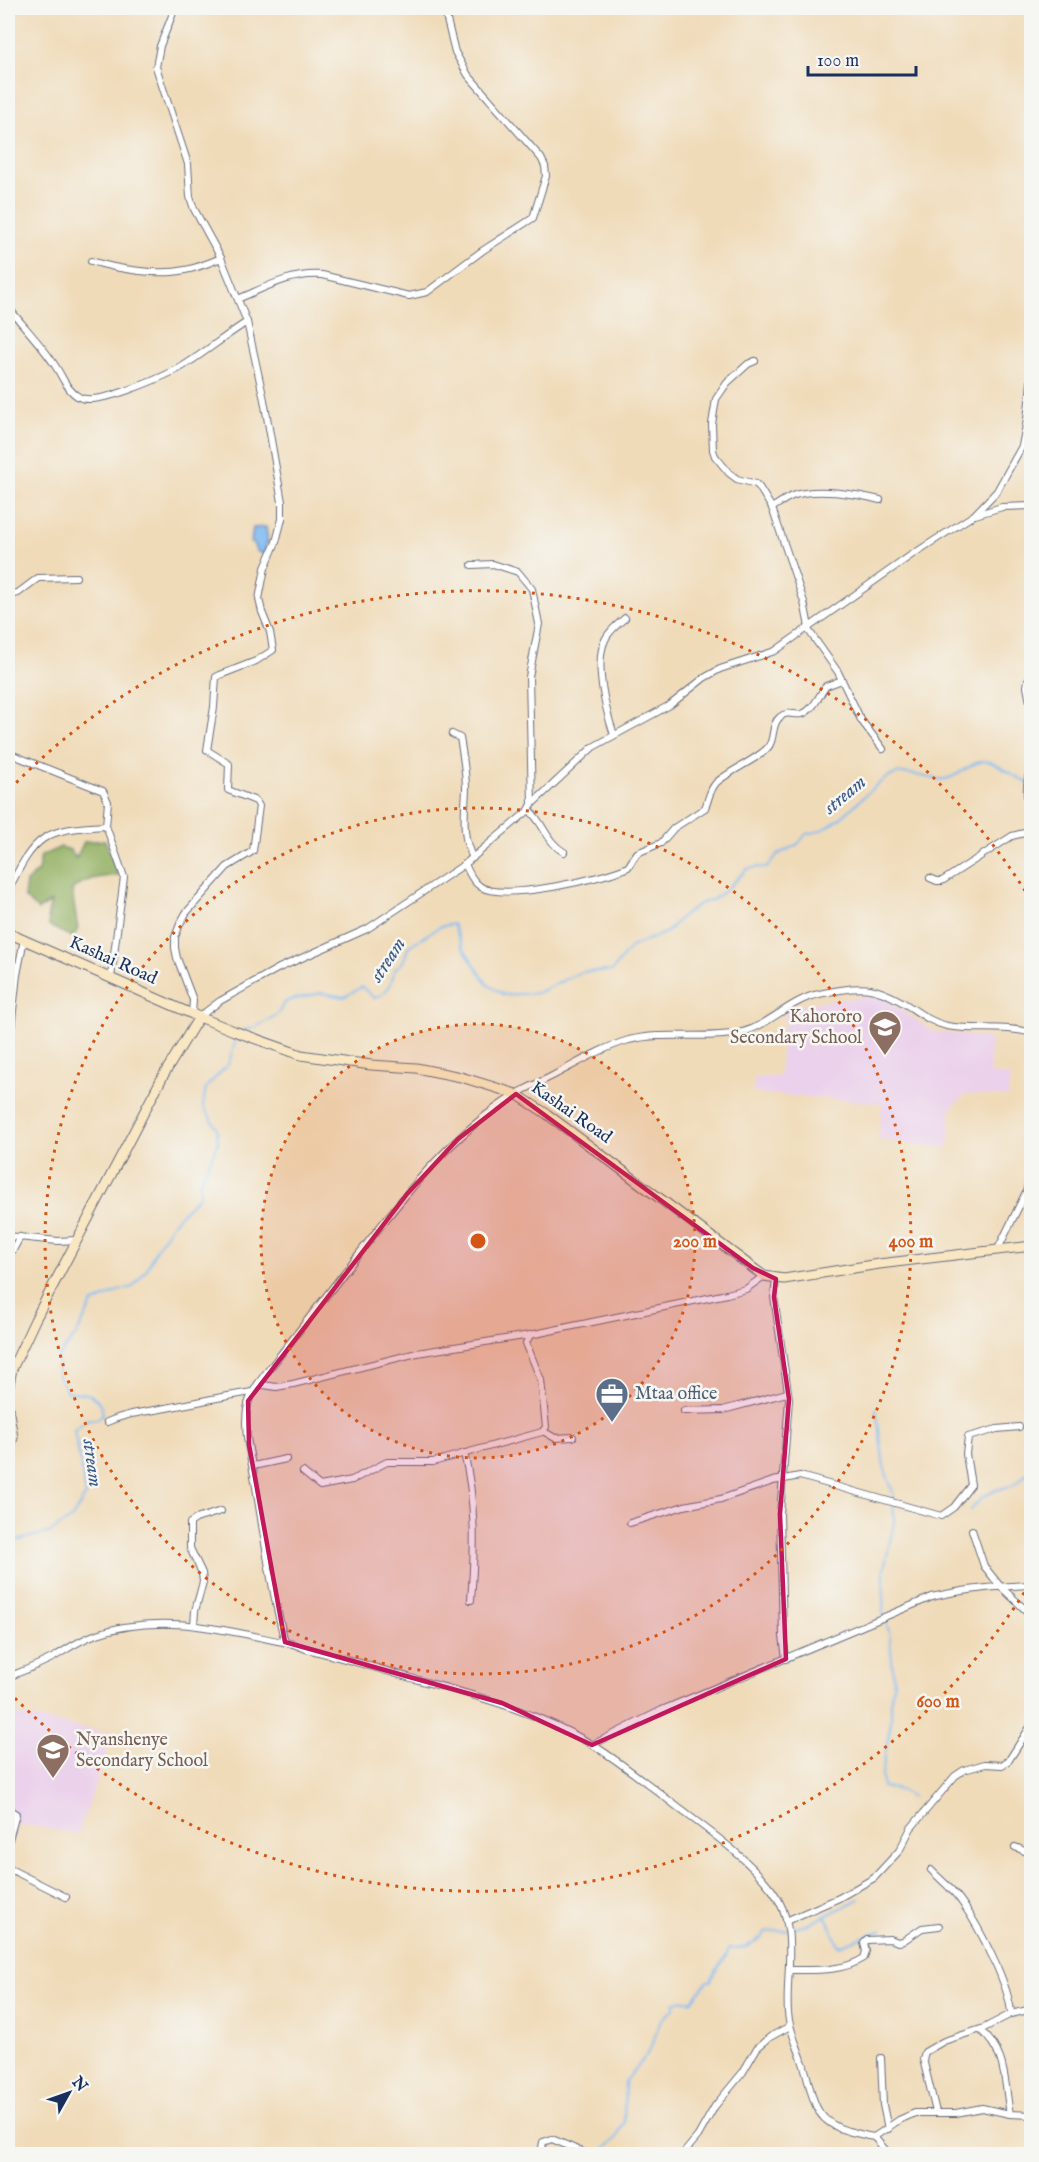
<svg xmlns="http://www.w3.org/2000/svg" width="1039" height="2162" font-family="'IM FELL English',serif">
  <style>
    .built { fill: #ebd1eb }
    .forest { fill: #94b163; stroke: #587060; stroke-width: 1.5 }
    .water { fill: #80bbf2; stroke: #4e75a8; stroke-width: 1.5 }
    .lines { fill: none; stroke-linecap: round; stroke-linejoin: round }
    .stream { stroke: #80bbf2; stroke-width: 2 }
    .street-casing { stroke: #666b7e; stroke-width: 8 }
    .secondary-casing { stroke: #666b7e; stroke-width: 11 }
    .street { stroke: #fff; stroke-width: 6 }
    .secondary { stroke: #f9e7c3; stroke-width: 9 }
    .marked { fill: #c2185b; fill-opacity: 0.2; stroke: #c2185b; stroke-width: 4.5; stroke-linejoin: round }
    .ring { fill: none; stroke: #d45514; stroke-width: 3; stroke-dasharray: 3 6 }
    .labels { text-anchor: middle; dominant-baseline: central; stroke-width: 5; stroke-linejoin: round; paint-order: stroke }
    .street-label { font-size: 18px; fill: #1b2f5e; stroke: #f6f6f2 }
    .education-label { font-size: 18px; fill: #785e54; stroke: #f6f6f2; text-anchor: end }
    .service-label { font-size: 18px; fill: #4e5e75; stroke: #f6f6f2; text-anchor: start }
    .water-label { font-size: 20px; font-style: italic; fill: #39598a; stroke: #f6f6f2 }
    .centre { fill: #d45514; stroke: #f6f6f2; stroke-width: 3 }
    .ring-label { font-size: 18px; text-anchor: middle; font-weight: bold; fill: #d45514; stroke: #f6f6f2; stroke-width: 5; stroke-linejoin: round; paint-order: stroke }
  </style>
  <rect width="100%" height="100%" fill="#f6f6f2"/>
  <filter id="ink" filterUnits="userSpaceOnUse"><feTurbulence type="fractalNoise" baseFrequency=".0167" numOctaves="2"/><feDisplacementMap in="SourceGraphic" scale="12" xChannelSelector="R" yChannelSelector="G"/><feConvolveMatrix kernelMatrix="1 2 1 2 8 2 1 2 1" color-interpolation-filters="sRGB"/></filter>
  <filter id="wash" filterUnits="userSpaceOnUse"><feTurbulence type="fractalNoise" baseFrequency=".008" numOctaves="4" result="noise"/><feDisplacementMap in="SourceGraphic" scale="24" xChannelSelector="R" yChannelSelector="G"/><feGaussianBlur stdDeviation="1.35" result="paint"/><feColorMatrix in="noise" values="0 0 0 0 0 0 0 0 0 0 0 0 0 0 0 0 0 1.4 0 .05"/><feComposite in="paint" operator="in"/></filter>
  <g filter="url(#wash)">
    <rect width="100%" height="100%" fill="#f0dbb9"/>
    <g class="built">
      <polygon points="863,997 885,999 934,1032 990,1038 990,1074 1010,1076 1008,1097 966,1094 951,1108 948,1148 878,1140 882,1103 753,1093 754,1078 779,1076 785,1014 808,1003"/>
      <polygon points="8,1713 113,1734 78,1834 17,1824 8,1859"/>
    </g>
    <path class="forest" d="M105,840l13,35c-16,2 -34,3 -46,15l6,40 -6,7 -23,-11 -1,-12 3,-12 -13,8 -14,-13 2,-15 12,-11 3,-15 20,-9 9,3 6,8 8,-16z"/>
    <polygon class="water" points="266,527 268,543 265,544 266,555 256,551 253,543 251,543 253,528"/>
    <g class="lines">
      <g class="stream">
        <path d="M241,1031l15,-4 22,-13 6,-11 7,-3 30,-7 23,4 18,-10 12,11 6,-2 10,-10 5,-17 8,-7 6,-16 30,-19 14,-3 9,22 25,38 17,11 33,-2 44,-21 31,-1 19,-24 36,-15 11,-12 21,-16 13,-4 13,-9 22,-22 11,-2 9,1 10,-13 21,-11 8,-10c33,-3 53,-39 79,-55 22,-14 37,2 59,0 15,-1 30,-22 46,-17 13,5 27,17 42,22"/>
        <polyline points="876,1408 884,1466 893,1493 894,1523 884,1569 883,1615"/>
        <polyline points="970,1510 983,1497 996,1490 1014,1485 1032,1469"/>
        <path d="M8,1543l43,-11 21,-14 14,-23 -12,-65 14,-11 8,1 7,-6c-3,-22 -18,-21 -36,-22l-9,-17v-18l18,-22 16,-31 29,-14 12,-3 14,-18 9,-20 19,-29 25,-25v-14l18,-37 -1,-16 -14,-22 3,-19 22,-22 10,-31"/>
        <polyline points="885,1620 889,1631 894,1679 891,1698 891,1721 882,1774 883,1787 900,1790 913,1798"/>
        <polyline points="826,1917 839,1946 882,1930"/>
        <path d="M597,2154l19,-15 8,-16 1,-41 24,-30 12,-32 13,-11v-6l8,-3 9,2c6,-5 10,-14 16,-21h4c4,-13 15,-19 18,-33h16l17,-11 4,-5 22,-2 19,-5 52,-26"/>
      </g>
    </g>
  </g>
  <g filter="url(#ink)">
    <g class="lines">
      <defs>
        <g id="street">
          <polyline points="175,8 160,46 156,67 188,164 190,197 194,209 221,258 247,322 264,400 282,502 282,519 276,542 265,568 259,599 262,612 270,632 273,650 256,661 220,675 216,677 214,707 207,750 229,764 228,790 256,801 259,806 253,851 227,867 186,913 180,924 175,937 175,948 177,958 193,1000 192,1014"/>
          <path d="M91,261c25,8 68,15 94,9 12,-2 24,-7 36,-12"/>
          <path d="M238,299c26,-11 55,-27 84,-24l87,21 18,-4 55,-41 51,-33 13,-42 -1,-10 -4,-8 -73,-83 -13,-23 -11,-44"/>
          <path d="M8,307c15,19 33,37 46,57 8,11 12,26 25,33 17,10 81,-19 99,-28 24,-14 45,-32 69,-47"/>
          <polyline points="755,361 748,364 727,383 716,399 712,424 713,450 715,456 729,473 737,479 756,484 759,487 772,508 804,602 809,627"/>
          <path d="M772,508c6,-4 13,-9 20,-12 23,-9 64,-2 88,4"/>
          <polyline points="975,515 1002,507 1032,506"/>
          <polyline points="472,565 493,564 518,572 532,589 539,624 529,677 532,804"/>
          <polyline points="8,595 18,593 38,578 76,577"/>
          <polyline points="807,628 838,672 861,720 883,749"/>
          <polyline points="1032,677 1028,680 1027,687 1032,713"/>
          <path d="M452,734l8,4c3,17 6,34 6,51 -1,22 -5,49 7,69"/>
          <path d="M614,735c-8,-24 -21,-73 -8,-97 4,-8 12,-14 19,-20"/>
          <polyline points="8,753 103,791 108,802 106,826 124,877 111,977"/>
          <path d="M1032,764c-7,19 -7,35 0,54"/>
          <path d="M529,810c15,13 18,33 35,42"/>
          <path d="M465,864c4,9 8,18 16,23 24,14 121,-8 147,-20l9,-14 24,-10 13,-15 31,-20c4,-9 4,-17 11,-25 11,-11 46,-26 53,-37 6,-9 2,-22 11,-29 8,-7 14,-1 22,-3 12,-4 17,-19 24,-28l16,-6"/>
          <polyline points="930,878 937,881 942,881 1012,836 1032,831"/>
          <path d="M8,891c27,-56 35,-62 98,-65"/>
          <polyline points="199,1017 220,1001 279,968 367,929 465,864 529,810 532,804 593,747 670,705 704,678 720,669 775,651 910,556 974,515 997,491 1022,446 1027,420 1032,373"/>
          <polyline points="8,1055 17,975 24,939"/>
          <polyline points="8,1236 58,1241 77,1240"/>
          <polyline points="998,1249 1026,1192 1032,1169"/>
          <polyline points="8,1254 13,1250 20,1237"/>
          <polyline points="776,1279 774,1297 789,1399 780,1514 783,1636 786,1659"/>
          <polyline points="258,1384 276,1387 293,1384 417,1353 530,1335"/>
          <polyline points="684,1411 723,1410 787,1393"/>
          <path d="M107,1422c19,-9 39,-10 59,-14 29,-5 57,-12 86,-16"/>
          <polyline points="543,1431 555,1438 573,1437"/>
          <path d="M464,1453c12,48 11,98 7,147"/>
          <polyline points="253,1466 286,1459"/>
          <polyline points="303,1472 320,1486 352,1480 387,1462 433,1462 542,1432 546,1427 541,1380 526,1343 530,1335 727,1294 746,1289 764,1276"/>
          <polyline points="1031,1478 1032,1479"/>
          <polyline points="630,1523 684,1506 721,1499 773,1481 800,1476 941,1516 954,1507 971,1485 966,1454 968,1437 997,1429 1019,1427"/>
          <polyline points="972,1530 984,1566 1000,1586 1032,1616"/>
          <polyline points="194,1625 195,1611 203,1582 202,1573 190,1548 190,1523 196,1519 221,1511"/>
          <path d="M285,1642c-14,-53 -21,-106 -30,-161 -4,-24 -13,-53 -7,-77 4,-15 16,-28 26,-41 23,-30 47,-60 70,-90 51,-65 100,-134 171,-178 14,-9 29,-14 43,-22 23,-12 46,-26 71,-33 36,-9 73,0 109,-7 29,-5 51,-33 81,-39 40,-9 56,-10 91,13 12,8 23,16 37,19 28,5 57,-1 85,7"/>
          <path d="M8,1677c15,-6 31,-12 46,-20 13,-8 26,-17 40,-22 68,-24 132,-4 199,9l13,5c36,8 70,19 105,29 63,17 125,33 182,67 32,20 61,44 91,67 31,23 64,47 88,78 28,36 13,82 16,123 1,16 9,32 14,47 12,33 7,60 46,71 9,2 17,5 26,6l25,-17 16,-7h41l26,-5 28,6 22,1"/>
          <path d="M592,1745l70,-35 270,-113c33,-8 66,-11 100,-12"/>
          <polyline points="8,1809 16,1814 8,1843"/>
          <polyline points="1015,1847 1032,1854"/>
          <polyline points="8,1868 66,1897"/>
          <path d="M931,1870c11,11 24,21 32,34 16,23 47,82 48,110"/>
          <polyline points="786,1921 839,1898 874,1878 899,1851 911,1828 955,1776 964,1770 985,1764 1002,1765 1009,1760 1032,1724"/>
          <path d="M789,1970c25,0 53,2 75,-12l2,-7 -2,-8 3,-3 23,-1 8,3 5,-1 19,-13 17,-2"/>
          <path d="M980,2030c27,22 24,52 30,84"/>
          <polyline points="881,2058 883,2105 888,2129"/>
          <polyline points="936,2112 923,2059 925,2052 944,2041 984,2028 1011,2014 1032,2009"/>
          <polyline points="874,2137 889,2154"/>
          <polyline points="541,2154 543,2142 552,2139 587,2154"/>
          <polyline points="683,2154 698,2136 715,2106 743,2072 757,2048 770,2037 790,2026"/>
        </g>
        <g id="secondary">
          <polyline points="8,933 192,1014 234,1031 301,1055 371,1065 416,1068 461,1077 516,1094 547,1114 753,1268 764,1276 784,1279 879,1264 1032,1246"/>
          <polyline points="8,1389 12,1369 35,1320 163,1076 199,1017"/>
          <polyline points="8,1407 13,1438 11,1443 8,1445"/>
        </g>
      </defs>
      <use href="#street" class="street-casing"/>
      <use href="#secondary" class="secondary-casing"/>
      <use href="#street" class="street"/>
      <use href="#secondary" class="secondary"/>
    </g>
  </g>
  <path class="marked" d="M516,1094l237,174 23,11 -2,18 15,102 -9,115 6,145 -194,86 -90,-42 -217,-61 -36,-197 -1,-44 159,-207 51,-55z"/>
  <circle cx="478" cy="1241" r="217" fill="#d45514" fill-opacity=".12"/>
  <g class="ring">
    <circle cx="478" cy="1241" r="217"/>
    <circle cx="478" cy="1241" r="433"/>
    <path d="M1029 1585A650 650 0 0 1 10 1693M10 789A650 650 0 0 1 1029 897"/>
  </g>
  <defs>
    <symbol id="school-pin" viewBox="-11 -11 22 30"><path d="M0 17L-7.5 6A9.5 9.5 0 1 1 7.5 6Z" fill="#8d6e63" stroke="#f6f6f2"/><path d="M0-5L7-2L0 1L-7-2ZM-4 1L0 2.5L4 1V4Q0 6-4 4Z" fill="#fff"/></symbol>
    <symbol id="office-pin" viewBox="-11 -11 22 30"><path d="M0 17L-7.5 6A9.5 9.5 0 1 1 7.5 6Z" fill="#5c6f8a" stroke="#f6f6f2"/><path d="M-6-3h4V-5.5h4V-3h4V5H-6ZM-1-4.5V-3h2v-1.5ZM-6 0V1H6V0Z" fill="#fff"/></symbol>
  </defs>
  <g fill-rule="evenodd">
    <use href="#school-pin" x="866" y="1008" width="38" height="52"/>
    <use href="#office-pin" x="593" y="1375" width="38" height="52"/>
    <use href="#school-pin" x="34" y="1731" width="38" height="52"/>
  </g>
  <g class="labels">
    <g class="street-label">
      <text transform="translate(113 961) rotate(24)">Kashai Road</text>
      <text transform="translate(571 1113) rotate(35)">Kashai Road</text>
    </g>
    <g class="education-label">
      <text x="862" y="1017">Kahororo<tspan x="862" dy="21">Secondary School</tspan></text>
      <text x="76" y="1740" text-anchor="start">Nyanshenye<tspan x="76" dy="21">Secondary School</tspan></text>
    </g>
    <g class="service-label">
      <text x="635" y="1394">Mtaa office</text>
    </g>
    <g class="water-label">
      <text transform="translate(845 795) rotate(-40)">stream</text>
      <text transform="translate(388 960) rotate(-57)">stream</text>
      <text transform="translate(92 1463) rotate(82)">stream</text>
    </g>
  </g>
  <circle cx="478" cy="1241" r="9" class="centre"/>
  <g class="ring-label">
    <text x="695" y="1247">200 m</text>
    <text x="911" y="1247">400 m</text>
    <text x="938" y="1707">600 m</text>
  </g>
  <rect width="1039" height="2162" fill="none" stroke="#f6f6f2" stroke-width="30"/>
  <g transform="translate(69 2093) rotate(50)" stroke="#f6f6f2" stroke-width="4.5" paint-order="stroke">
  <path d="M0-4.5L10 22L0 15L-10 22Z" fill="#1b2f5e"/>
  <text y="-9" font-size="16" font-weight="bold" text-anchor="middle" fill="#1b2f5e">N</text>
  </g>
  <path d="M808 66v9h108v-9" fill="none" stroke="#1b2f5e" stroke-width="3"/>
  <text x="817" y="66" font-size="18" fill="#1b2f5e" stroke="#f6f6f2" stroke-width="4.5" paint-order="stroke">100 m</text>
</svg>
